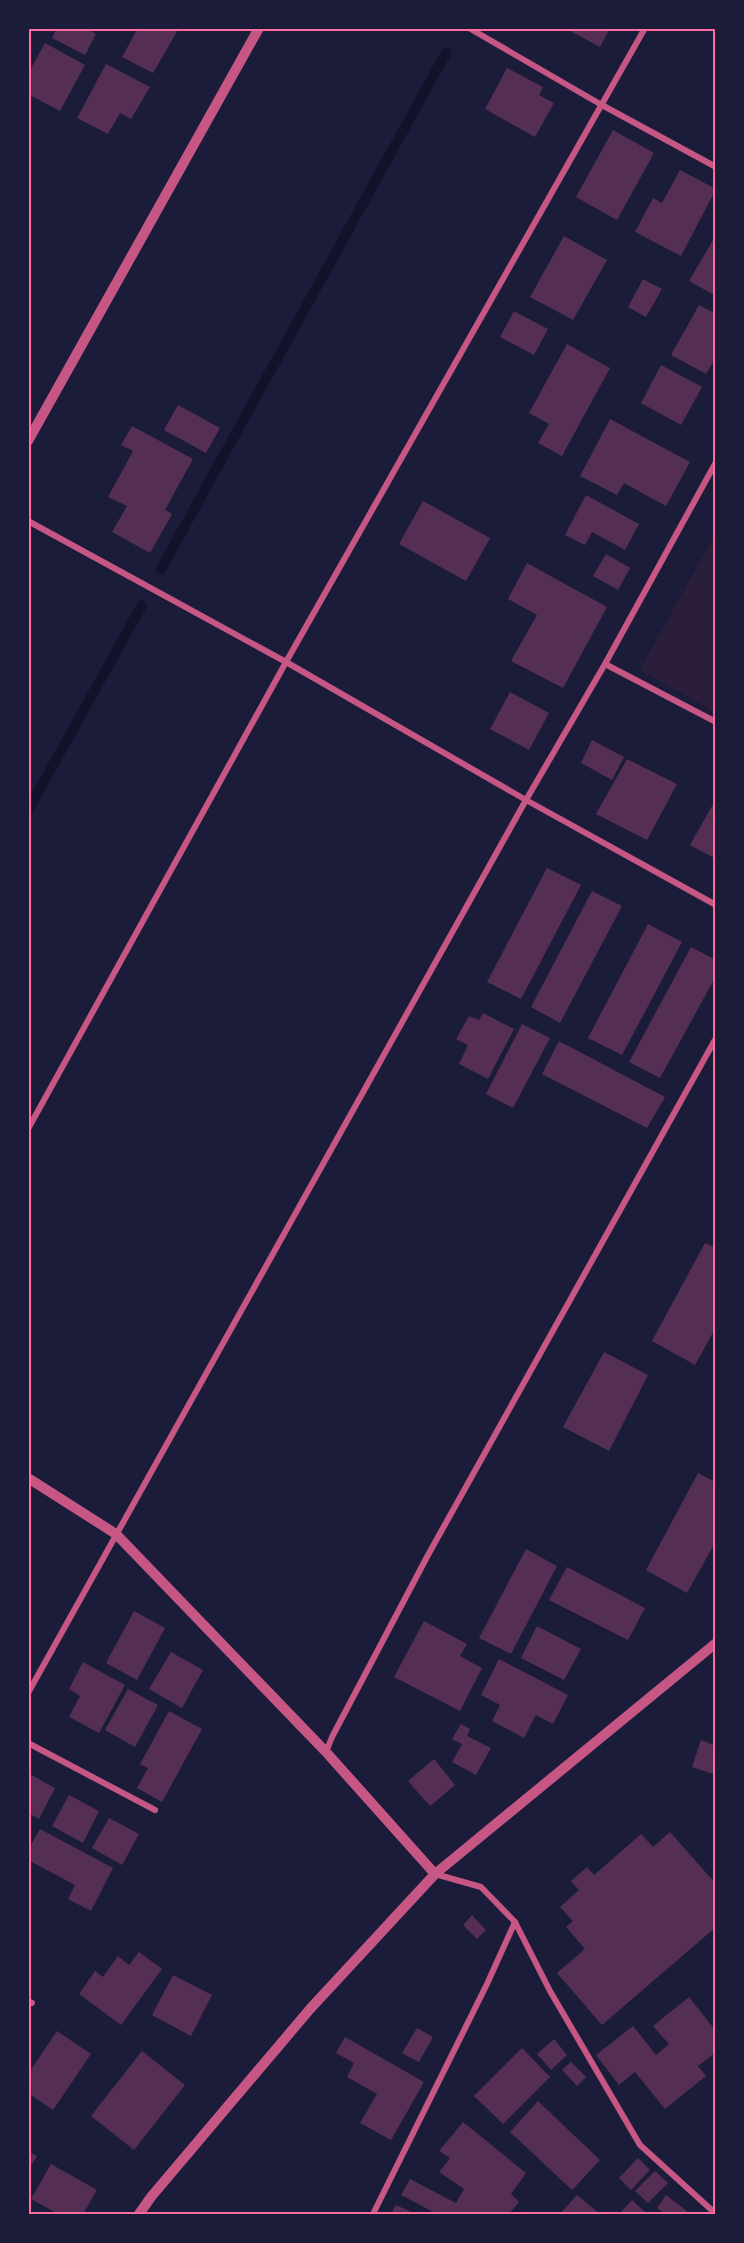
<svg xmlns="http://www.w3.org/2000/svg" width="744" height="2243" font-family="'DejaVu Sans',sans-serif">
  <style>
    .green { fill: #2a1e3b }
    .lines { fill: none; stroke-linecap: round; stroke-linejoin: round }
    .stream { stroke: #12122b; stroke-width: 10 }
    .building { fill: #542f53 }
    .minor { stroke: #c65784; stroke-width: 6 }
    .tertiary { stroke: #c65784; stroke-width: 10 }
    .neatline { fill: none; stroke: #ff6b9d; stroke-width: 2 }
  </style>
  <rect width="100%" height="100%" fill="#1b1b3a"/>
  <polygon class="green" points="715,534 715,712 640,670"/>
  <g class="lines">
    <g class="stream">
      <polyline points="161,569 446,53"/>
      <polyline points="28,810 142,605"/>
    </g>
  </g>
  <g class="building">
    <polygon points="57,28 85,28 96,34 85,55 52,38"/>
    <polygon points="138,28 179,28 153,73 122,57"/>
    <polygon points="574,28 610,28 600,47 572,32"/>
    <polygon points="45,43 85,65 60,111 28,94 28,74"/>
    <polygon points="106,64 150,87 131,119 120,113 108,134 77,118"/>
    <polygon points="507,68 543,87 539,95 554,103 535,137 485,109"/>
    <polygon points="613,130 654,153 617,220 576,197"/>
    <polygon points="680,170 716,189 681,256 635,232 653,198 662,203"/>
    <polygon points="716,235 716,296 689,281"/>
    <polygon points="564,236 607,260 573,320 530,297"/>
    <polygon points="643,279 662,289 646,317 628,307"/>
    <polygon points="699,305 716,314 716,357 706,374 671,355"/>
    <polygon points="514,311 548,329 534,355 500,337"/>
    <polygon points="567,344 610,368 562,456 538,443 549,424 529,413"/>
    <polygon points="661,365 702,387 681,425 641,403"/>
    <polygon points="178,405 220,428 206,453 164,430"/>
    <polygon points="610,419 690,462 666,506 624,483 617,495 580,476"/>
    <polygon points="132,426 193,459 165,510 172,514 150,553 112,532 127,506 108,497 133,451 121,445"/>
    <polygon points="586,495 639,524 625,550 592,532 585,545 565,535"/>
    <polygon points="423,501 490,538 466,581 399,544"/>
    <polygon points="606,554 630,568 618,590 593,576"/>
    <polygon points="527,563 607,607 563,688 511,661 537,615 508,599"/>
    <polygon points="510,692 549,713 529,750 490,729"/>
    <polygon points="592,740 624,757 612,780 581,763"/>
    <polygon points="627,759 677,784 647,840 596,814"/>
    <polygon points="716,799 716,859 690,845"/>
    <polygon points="547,868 581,885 521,999 487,982"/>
    <polygon points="592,891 622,906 560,1023 531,1007"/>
    <polygon points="648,924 682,942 622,1055 588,1038"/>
    <polygon points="691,947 716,960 716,976 660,1078 629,1062"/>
    <polygon points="483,1013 514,1029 488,1079 459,1064 468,1045 456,1039 469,1016 479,1020"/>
    <polygon points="522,1024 550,1038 513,1108 486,1094"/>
    <polygon points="559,1041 665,1097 647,1128 542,1074"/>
    <polygon points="705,1243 716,1248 716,1327 695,1365 652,1341"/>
    <polygon points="604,1352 648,1375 609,1451 563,1427"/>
    <polygon points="698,1473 713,1481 716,1475 716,1541 687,1593 646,1570"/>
    <polygon points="526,1549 557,1566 511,1654 479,1638"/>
    <polygon points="567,1567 645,1608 628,1640 549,1600"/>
    <polygon points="134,1611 165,1628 137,1680 106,1663"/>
    <polygon points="424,1621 467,1644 460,1656 482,1668 460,1711 394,1677"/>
    <polygon points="537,1626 581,1649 564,1680 521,1658"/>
    <polygon points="171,1652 203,1670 182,1708 149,1689"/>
    <polygon points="499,1659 568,1695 553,1724 536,1715 524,1738 492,1721 500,1705 481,1695"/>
    <polygon points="83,1662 125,1685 99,1733 69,1717 80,1696 69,1689"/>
    <polygon points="128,1689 158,1705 135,1747 105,1730"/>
    <polygon points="169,1711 202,1729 162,1802 137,1788 148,1768 140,1764"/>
    <polygon points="461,1724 470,1729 467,1736 491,1748 476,1775 452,1762 462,1744 452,1739"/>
    <polygon points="701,1740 716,1746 716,1775 692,1767"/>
    <polygon points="434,1759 455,1785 430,1806 408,1781"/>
    <polygon points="28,1773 55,1788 39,1819 28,1813"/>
    <polygon points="69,1795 99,1811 83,1843 52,1826"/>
    <polygon points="109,1818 139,1834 122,1865 92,1848"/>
    <polygon points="40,1829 113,1868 91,1911 68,1899 75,1885 28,1860 28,1850"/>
    <polygon points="670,1832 716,1884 716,1927 602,2025 557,1973 585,1949 566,1927 573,1921 560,1907 579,1890 571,1881 587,1867 594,1875 641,1834 653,1847"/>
    <polygon points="472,1915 486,1930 477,1939 463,1925"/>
    <polygon points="139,1952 162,1969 121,2025 79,1994 95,1971 103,1977 118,1956 129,1965"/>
    <polygon points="173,1975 212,1995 191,2036 152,2015"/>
    <polygon points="689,1997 716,2031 716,2052 698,2066 706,2076 665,2109 635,2072 619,2085 596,2055 633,2026 656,2055 669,2044 653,2026"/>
    <polygon points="417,2028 433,2037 419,2062 402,2053"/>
    <polygon points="57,2031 91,2054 53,2110 28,2093 28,2074"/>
    <polygon points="345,2037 424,2082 391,2140 360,2123 377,2094 347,2077 354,2063 336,2053"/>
    <polygon points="554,2039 567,2055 551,2070 537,2054"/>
    <polygon points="522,2048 550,2077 503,2124 474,2096"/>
    <polygon points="142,2051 185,2085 134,2150 91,2116"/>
    <polygon points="571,2062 586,2077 577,2086 562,2070"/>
    <polygon points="538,2101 600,2160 572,2190 510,2132"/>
    <polygon points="463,2122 526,2173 511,2194 519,2202 509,2214 437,2214 401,2195 410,2179 456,2203 464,2189 439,2172 450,2158 439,2151"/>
    <polygon points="28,2151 37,2156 28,2171"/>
    <polygon points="638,2158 650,2170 631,2190 619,2178"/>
    <polygon points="51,2164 97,2190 83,2214 58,2214 31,2199"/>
    <polygon points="655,2171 668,2183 648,2203 635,2191"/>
    <polygon points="577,2195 600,2214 560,2214"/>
    <polygon points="666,2195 687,2211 684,2214 665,2214 657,2208"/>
    <polygon points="632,2200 647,2214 619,2214"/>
    <polygon points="396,2205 416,2214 391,2214"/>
  </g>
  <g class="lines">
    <g class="minor">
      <polyline points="469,28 600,104 716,167"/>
      <polyline points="28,521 286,662 526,800 716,905"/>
      <polyline points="605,664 716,722"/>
      <polyline points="28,1129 286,662 645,28"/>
      <polyline points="28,1693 526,800 605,664 716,462"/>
      <polyline points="28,1743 155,1810"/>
      <polyline points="326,1752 332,1737 428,1555 716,1038"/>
      <polyline points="435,1874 481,1887 515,1922 550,1991 640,2145 716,2214"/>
      <polyline points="28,2001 32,2003"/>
      <polyline points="373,2214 487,1984 515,1922"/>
    </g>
    <g class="tertiary">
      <polyline points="28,441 259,28"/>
      <polyline points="28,1478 116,1534 326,1752 435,1874"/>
      <polyline points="139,2214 151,2197 310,2009 435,1874 716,1643"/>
    </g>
  </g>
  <rect width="744" height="2243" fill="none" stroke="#1b1b3a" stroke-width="60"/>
  <rect x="30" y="30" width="684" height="2183" class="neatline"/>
</svg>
